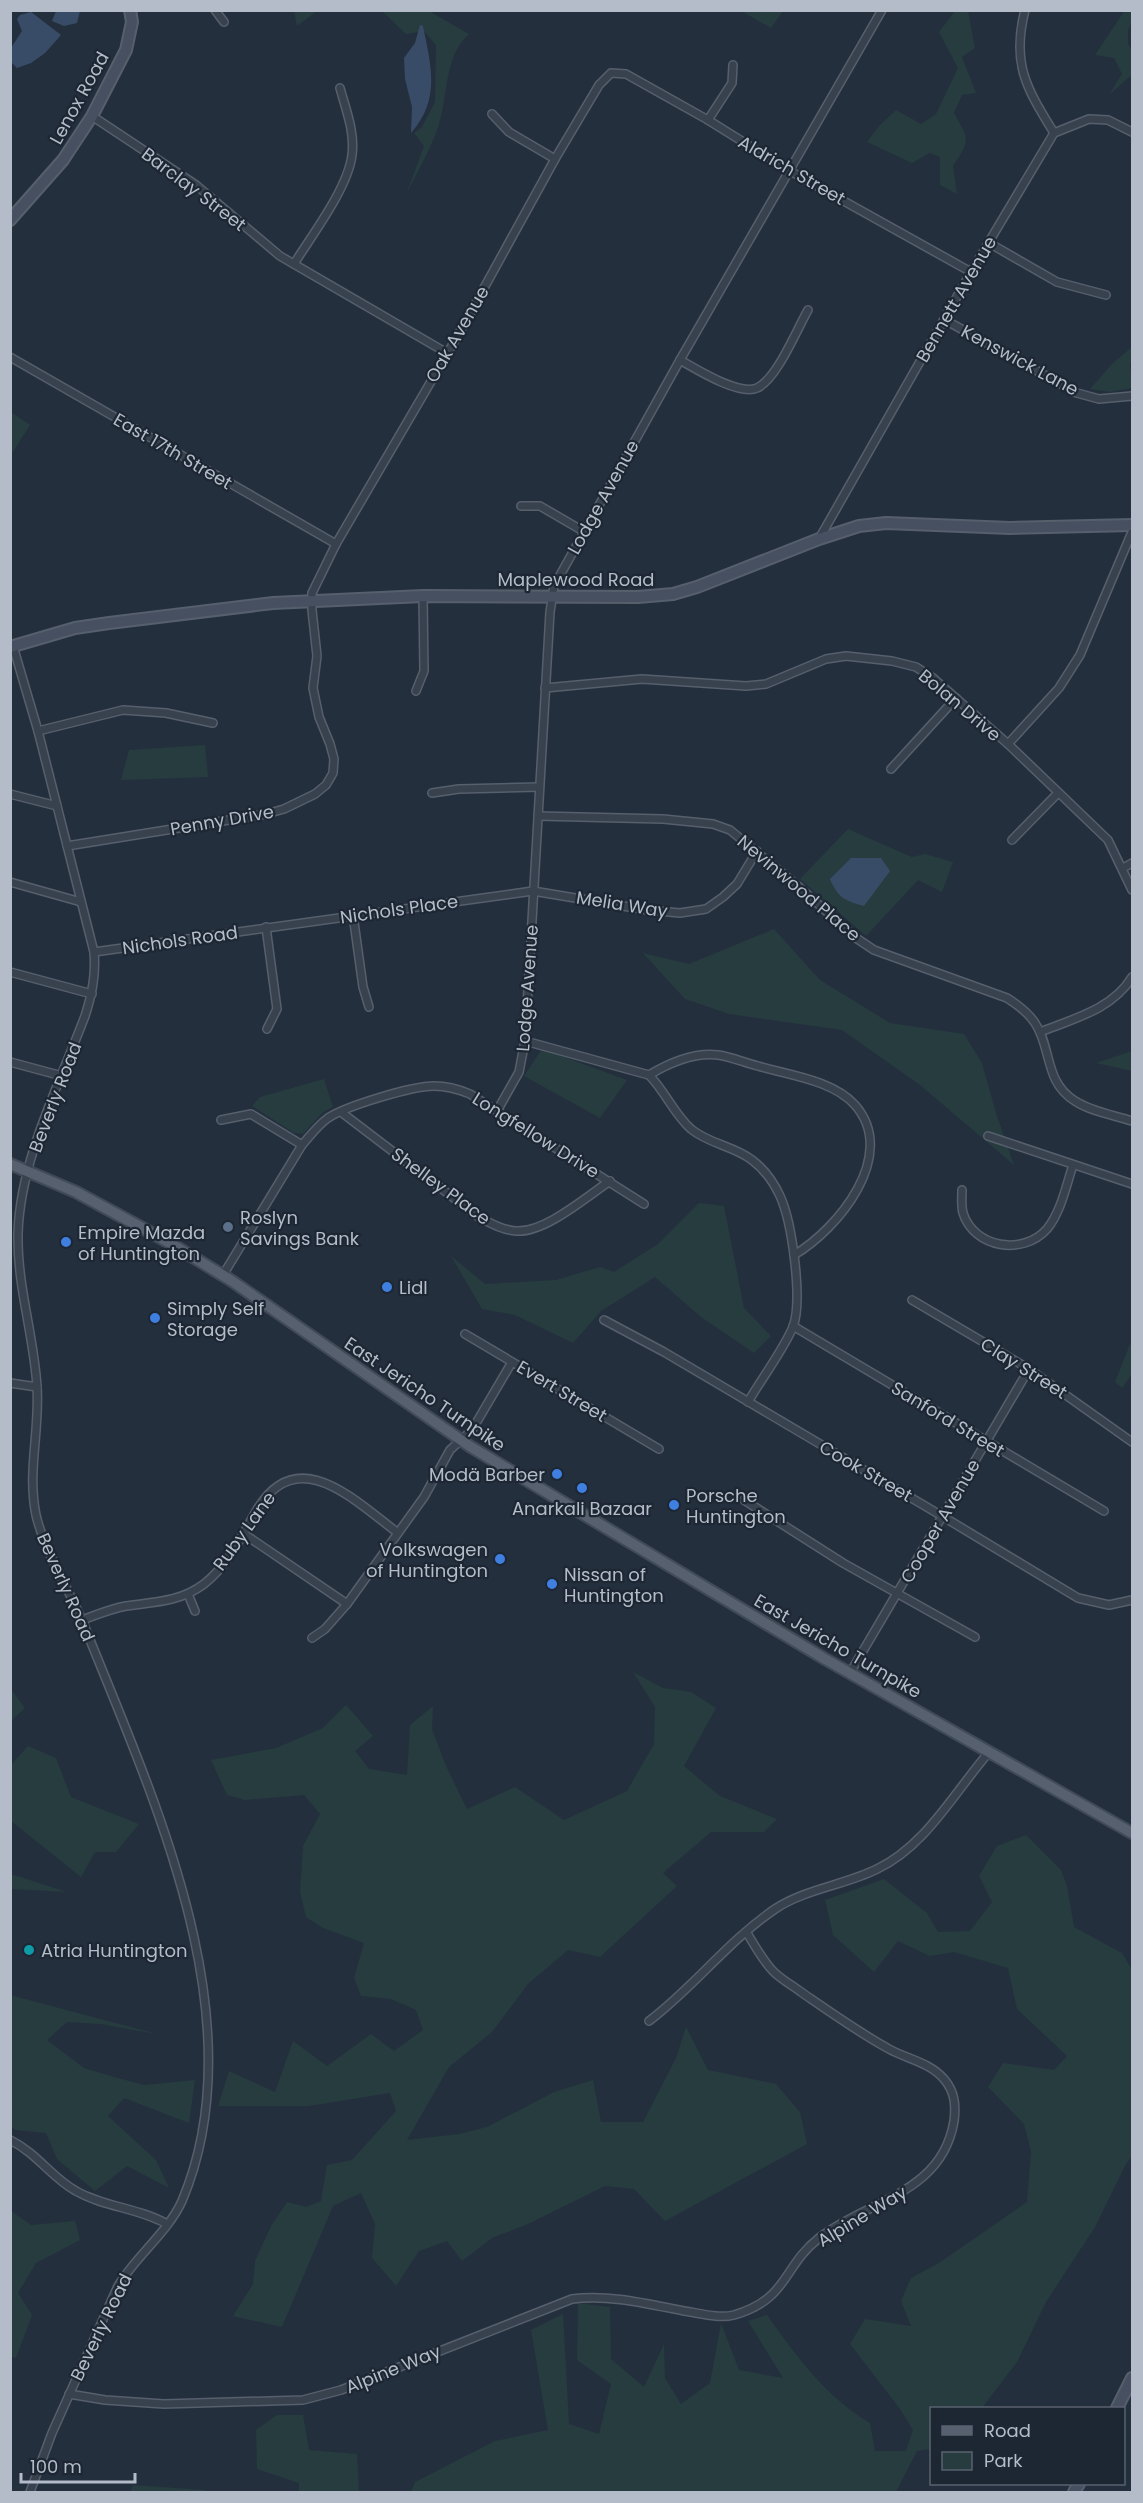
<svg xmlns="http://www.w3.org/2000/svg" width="1143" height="2503" font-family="Poppins,sans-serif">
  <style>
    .green { fill: #263c3f; fill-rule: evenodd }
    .water { fill: #394c67 }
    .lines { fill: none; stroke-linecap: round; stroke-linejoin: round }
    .street-casing { stroke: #565f6c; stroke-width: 10 }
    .secondary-casing { stroke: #565f6c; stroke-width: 14 }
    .primary-casing { stroke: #414a57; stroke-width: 14 }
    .street { stroke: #38414e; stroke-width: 7 }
    .secondary { stroke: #465061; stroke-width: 10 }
    .primary { stroke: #56606e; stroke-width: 10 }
    .service-dot { fill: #5c6f8a; stroke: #1d2633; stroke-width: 2 }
    .shop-dot { fill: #3f7fe0; stroke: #1d2633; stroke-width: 2 }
    .culture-dot { fill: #0f9aa8; stroke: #1d2633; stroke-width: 2 }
    .labels { text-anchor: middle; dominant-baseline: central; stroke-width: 4.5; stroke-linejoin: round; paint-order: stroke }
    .street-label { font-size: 18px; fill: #b4bcc9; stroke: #1d2633 }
    .poi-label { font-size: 18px; fill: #b4bcc9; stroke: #1d2633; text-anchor: start }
  </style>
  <rect width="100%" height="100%" fill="#242f3e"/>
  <g class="green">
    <polygon points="1125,10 1132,11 1132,22 1128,30 1128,44 1132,50 1132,78 1129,77 1109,95 1122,74 1114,58 1095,55"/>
    <polygon points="294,11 294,10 317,11 297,26"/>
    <path d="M382,11h47l40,23c-27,24 -20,67 -33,99 -8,21 -20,41 -30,62l18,-49 -10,-13 8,-6 13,-25 1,-57 -12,-14 -18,3z"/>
    <polygon points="741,11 783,11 771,28"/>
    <path d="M955,11h13l7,37 -13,9 14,36 -14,2 -8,18c15,27 17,26 -1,53l4,28 -17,-9v-28l-10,-4 -18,10 -45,-21 12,-16 17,-16 25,14 15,-10 22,-46 -19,-36z"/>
    <polygon points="1132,347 1132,361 1130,363 1132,388 1110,392 1090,389 1113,363"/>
    <polygon points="11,412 30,425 11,455"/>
    <polygon points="205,745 208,777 121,780 129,750"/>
    <path d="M848,829l64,28 13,-3 28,8 -11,30 -24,-12 -52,56 -66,-57zM881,858l-45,36 35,-35z"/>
    <polygon points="774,929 820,980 890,1023 964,1034 982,1063 996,1113 1014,1165 920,1085 842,1030 729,1014 685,999 643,953 689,964"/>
    <polygon points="542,1049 627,1080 600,1118 524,1076"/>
    <polygon points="1132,1051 1132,1071 1096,1063"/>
    <polygon points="324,1079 333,1107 323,1112 303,1134 294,1133 252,1106 260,1097"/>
    <polygon points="699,1203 724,1206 744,1308 771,1336 754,1353 701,1317 655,1277 601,1311 573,1343 515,1315 482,1309 451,1256 485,1284 556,1280 600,1267 614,1272 658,1244"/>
    <polygon points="1130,1344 1132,1346 1132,1374 1122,1388 1115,1382"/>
    <polygon points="633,1672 663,1688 691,1692 716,1708 684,1766 720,1796 777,1819 764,1832 711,1832 663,1873 677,1886 600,1957 568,1950 528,1984 492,2032 449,2067 407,2140 459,2134 487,2127 554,2092 593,2080 601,2122 643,2122 676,2058 686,2027 708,2070 776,2084 800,2112 807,2144 665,2221 634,2189 605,2186 528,2224 492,2238 462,2261 447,2241 419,2251 396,2286 372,2258 375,2224 361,2193 333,2206 282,2327 233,2316 253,2284 255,2261 271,2226 287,2202 306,2207 321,2201 327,2165 352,2160 396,2111 390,2093 309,2106 218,2106 229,2071 275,2092 293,2041 327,2066 371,2034 394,2051 423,2030 416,2010 391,1999 361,1996 354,1978 364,1943 323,1928 306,1917 300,1892 303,1846 320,1814 304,1795 245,1800 227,1795 211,1760 276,1748 323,1728 346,1705 373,1736 355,1751 369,1769 407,1775 410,1725 433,1706 432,1729 446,1766 467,1809 515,1787 564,1820 627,1791 654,1744 655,1707"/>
    <polygon points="11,1689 25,1708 11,1721"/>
    <polygon points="28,1746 56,1758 71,1797 139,1824 116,1852 95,1852 81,1877 11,1821 11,1765"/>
    <path d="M1026,1835l35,35 6,16 7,41 48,26 10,17v186l-6,8 -31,63 -49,75 -29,60 -35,46h-50l-1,41 -14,2 -21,41h-485l4,-10 80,-41 53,-11 -17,-100 32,-16 6,110 30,10 12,-50 -34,-24 1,-57 32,4 1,52 33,28 20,-43 1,34 16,26 29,-21 11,-60 18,47 44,8 -35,-57 19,-6c30,42 59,82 103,108l5,28h31l7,-21 -13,-21 -50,-65 15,-25 46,7 -10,-25 10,-23 28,-15 88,-61 4,-51 -7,-27 -36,-37 15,-24 51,7 13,-14 -50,-47 -9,-41 -54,-16 -24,4 -32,-15 -24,31 -41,-37 -8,-35 59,-21 43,34 11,19 32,-1 22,-29 -13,-26 18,-30z"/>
    <polygon points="11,1874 67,1892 11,1889"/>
    <polygon points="10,1995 157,2034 100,2024 67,2022 47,2040 84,2068 114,2077 144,2085 195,2080 189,2123 124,2098 108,2116 156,2160 169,2188 127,2166 95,2191 57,2159 46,2133 16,2130 11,2127"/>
    <polygon points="11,2211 31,2225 75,2221 80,2240 36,2263 18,2293 32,2315 16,2358 10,2356"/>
    <polygon points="277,2415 303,2415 309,2450 357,2454 359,2491 299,2492 299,2483 257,2469 256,2430"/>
    <polygon points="133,2485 204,2490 208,2492 130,2492"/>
  </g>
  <g class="water">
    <polygon points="56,11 56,10 80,11 77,23 64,26 52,21"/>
    <polygon points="31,12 61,35 45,53 31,63 17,68 11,62 11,48 22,31 17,19 20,15"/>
    <path d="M420,25l3,1c8,40 18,73 -12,107l1,-26 -7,-28 -1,-21 11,-15z"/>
    <path d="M851,858h30l9,13 -26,35c-19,-5 -26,-8 -34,-27z"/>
  </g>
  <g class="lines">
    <defs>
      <g id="street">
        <polyline points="215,10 224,22"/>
        <path d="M1025,10c-14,54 2,79 29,123"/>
        <polyline points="492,114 509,132 555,159"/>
        <polyline points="92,116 196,185 280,256 447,353"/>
        <polyline points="708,120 732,83 733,65"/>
        <polyline points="989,243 1057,282 1106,295"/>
        <path d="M294,264c18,-29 54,-76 58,-109 3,-23 -6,-45 -12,-67"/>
        <polyline points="945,320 1077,393 1099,399 1132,396"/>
        <polyline points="10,357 336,544"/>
        <path d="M680,360c16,9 59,36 77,28 20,-9 40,-59 51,-78"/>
        <polyline points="521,506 540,506 583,531"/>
        <polyline points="819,539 971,272 1054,133 1089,119 1108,120 1132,132"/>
        <path d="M13,646l25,85 56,221c2,23 -2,42 -9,64 -26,69 -65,144 -67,218 -1,52 16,102 19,153 3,43 -10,85 -1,128 9,39 33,73 48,110 67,168 175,395 98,576 -14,31 -46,55 -64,85l-66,147 -22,59"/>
        <polyline points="545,688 642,679 746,686 766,684 826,659 846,656 892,661 916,667 933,678 1008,744 1108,840 1132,890"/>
        <polyline points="416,691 424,671 423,596"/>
        <polyline points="38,731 123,710 166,713 213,723"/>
        <polyline points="1008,744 1059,688 1080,655 1132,532"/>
        <polyline points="891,769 956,698"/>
        <polyline points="432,793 459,789 539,787"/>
        <polyline points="10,794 57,806"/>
        <path d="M538,816l125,3 50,5 17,6 68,56 58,52 18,12 133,48c11,7 21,14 28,25 17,25 9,59 40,78 17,11 39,14 57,20"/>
        <polyline points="1012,840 1058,793"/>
        <polyline points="67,846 266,814 284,809 315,794 326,785 333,773 334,759 330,744 319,717 313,688 317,656 312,610 312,593 336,544 457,337 555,159 599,85 611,73 626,74 708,120 790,171 971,272"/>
        <polyline points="1123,868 1132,863"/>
        <polyline points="10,882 81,902"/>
        <polyline points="353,915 363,987 369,1007"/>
        <polyline points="266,927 277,1009 267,1029"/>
        <polyline points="94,952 533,891 647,910 680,913 706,909 723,897 737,884 757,851"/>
        <polyline points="10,972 92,994"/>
        <path d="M1040,1032c33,-13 73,-23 92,-55"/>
        <path d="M525,1041l124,34c20,-12 46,-23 69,-20 14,2 27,8 40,11 30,9 75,14 97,39 44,50 -17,124 -61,150"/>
        <polyline points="10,1062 62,1076"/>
        <path d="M649,1075c16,16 25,39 42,54 18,15 43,17 61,31 12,9 22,23 28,36 12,26 23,104 13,131 -11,25 -31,51 -45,75"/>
        <polyline points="497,1111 519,1072 525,1041 550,612 554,586 680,360 882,10"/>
        <path d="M341,1112l139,106c12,6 23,12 36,13 29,2 70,-34 94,-50"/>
        <polyline points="221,1120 251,1114 302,1145"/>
        <polyline points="988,1136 1132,1184"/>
        <path d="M962,1190c0,7 -1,16 1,23 11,35 60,43 84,16 14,-17 19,-43 26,-64"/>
        <path d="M223,1275l79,-130c8,-9 16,-20 26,-27 18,-12 84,-32 106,-32 13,0 24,3 36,8l174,110"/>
        <polyline points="912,1300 1029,1369 1132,1442"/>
        <polyline points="604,1320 664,1352 942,1516 1078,1598 1109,1605 1132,1600"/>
        <polyline points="793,1326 1104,1511"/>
        <polyline points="465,1334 659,1449"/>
        <polyline points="10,1383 37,1387"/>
        <polyline points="744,1500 843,1563 975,1637"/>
        <polyline points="244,1534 347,1604"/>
        <polyline points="188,1594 195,1611"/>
        <path d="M82,1620c14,-5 28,-11 44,-14 28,-4 54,-4 78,-22 23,-18 37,-46 51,-71 41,-73 99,-13 143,20"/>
        <polyline points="312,1638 325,1629 347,1604 424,1497 450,1450 472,1430 512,1362"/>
        <polyline points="850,1673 1029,1369"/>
        <path d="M649,2021c45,-34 79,-80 126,-112 30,-20 70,-24 102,-40 49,-23 78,-78 113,-118"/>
        <path d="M10,2140c27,13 42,38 66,51 28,16 63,17 91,33"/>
        <path d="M69,2394l36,6 59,4 139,-4 38,-10 231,-91c37,-5 76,5 112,12 15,2 35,8 50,4 55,-16 48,-48 85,-77 49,-38 123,-44 135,-117 2,-16 1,-29 -10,-42 -15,-17 -37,-20 -55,-30 -31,-17 -59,-37 -88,-57 -9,-7 -21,-13 -29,-22 -10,-11 -17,-24 -25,-37"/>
      </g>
      <g id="secondary">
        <polyline points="10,220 63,160 92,116 126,50 132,22 130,10"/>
        <polyline points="10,647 75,628 109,623 273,603 423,596 638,597 673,594 697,587 819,539 859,526 886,523 1010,528 1132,525"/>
        <polyline points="1117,2408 1132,2378"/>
        <polyline points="1074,2492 1079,2484"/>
      </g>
      <polyline id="primary" points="10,1164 76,1192 170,1243 232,1281 471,1447 825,1659 1132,1833"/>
    </defs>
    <use href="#street" class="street-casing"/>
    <use href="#secondary" class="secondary-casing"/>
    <use href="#primary" class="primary-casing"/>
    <use href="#street" class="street"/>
    <use href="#secondary" class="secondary"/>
    <use href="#primary" class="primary"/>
  </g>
  <circle class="service-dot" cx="228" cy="1227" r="6"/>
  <g class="shop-dot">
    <circle cx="66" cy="1242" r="6"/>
    <circle cx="387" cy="1287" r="6"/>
    <circle cx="155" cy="1318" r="6"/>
    <circle cx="557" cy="1474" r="6"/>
    <circle cx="582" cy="1488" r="6"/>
    <circle cx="674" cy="1505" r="6"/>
    <circle cx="500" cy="1559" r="6"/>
    <circle cx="552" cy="1584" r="6"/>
  </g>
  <circle class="culture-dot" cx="29" cy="1950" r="6"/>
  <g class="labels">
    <g class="street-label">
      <text transform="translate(79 98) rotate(-61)">Lenox Road</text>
      <text transform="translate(792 170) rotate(30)">Aldrich Street</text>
      <text transform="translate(194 189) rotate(37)">Barclay Street</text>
      <text transform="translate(956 299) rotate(-60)">Bennett Avenue</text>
      <text transform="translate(457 334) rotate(-60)">Oak Avenue</text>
      <text transform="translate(1020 360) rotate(28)">Kenswick Lane</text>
      <text transform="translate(173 451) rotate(30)">East 17th Street</text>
      <text transform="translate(603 497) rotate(-61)">Lodge Avenue</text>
      <text x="576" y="579">Maplewood Road</text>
      <text transform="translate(960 705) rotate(40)">Bolan Drive</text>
      <text transform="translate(222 820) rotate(-10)">Penny Drive</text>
      <text transform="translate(799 888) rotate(40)">Nevinwood Place</text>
      <text transform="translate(622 904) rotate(9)">Melia Way</text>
      <text transform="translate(399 909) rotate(-8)">Nichols Place</text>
      <text transform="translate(180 940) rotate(-8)">Nichols Road</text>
      <text transform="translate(527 988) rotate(-86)">Lodge Avenue</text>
      <text transform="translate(55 1097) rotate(-69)">Beverly Road</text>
      <text transform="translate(536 1135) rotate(32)">Longfellow Drive</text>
      <text transform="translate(441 1186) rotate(36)">Shelley Place</text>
      <text transform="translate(1024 1368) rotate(32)">Clay Street</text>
      <text transform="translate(562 1391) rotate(31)">Evert Street</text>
      <text transform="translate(425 1394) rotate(34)">East Jericho Turnpike</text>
      <text transform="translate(948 1419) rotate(31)">Sanford Street</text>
      <text transform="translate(866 1471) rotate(30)">Cook Street</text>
      <text transform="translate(940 1521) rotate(-60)">Cooper Avenue</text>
      <text transform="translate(244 1531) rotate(-54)">Ruby Lane</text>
      <text transform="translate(66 1587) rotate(66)">Beverly Road</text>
      <text transform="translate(838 1646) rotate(30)">East Jericho Turnpike</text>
      <text transform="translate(862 2216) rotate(-31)">Alpine Way</text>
      <text transform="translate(101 2327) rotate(-64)">Beverly Road</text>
      <text transform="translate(393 2369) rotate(-22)">Alpine Way</text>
    </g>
    <g class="poi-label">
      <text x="240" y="1217">Roslyn<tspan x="240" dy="21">Savings Bank</tspan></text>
      <text x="78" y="1232">Empire Mazda<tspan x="78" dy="21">of Huntington</tspan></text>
      <text x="399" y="1287">Lidl</text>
      <text x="167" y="1308">Simply Self<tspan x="167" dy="21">Storage</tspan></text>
      <text x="545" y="1474" text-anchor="end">Modä Barber</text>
      <text x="686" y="1495">Porsche<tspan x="686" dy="21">Huntington</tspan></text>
      <text x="582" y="1508" text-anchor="middle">Anarkali Bazaar</text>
      <text x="488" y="1549" text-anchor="end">Volkswagen<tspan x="488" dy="21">of Huntington</tspan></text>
      <text x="564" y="1574">Nissan of<tspan x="564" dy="21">Huntington</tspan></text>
      <text x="41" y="1950">Atria Huntington</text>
    </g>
  </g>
  <rect width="1143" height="2503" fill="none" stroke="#b4bcc9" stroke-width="24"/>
  <rect x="930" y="2407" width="195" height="78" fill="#1d2633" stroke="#59626f" stroke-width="1.5"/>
  <rect x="942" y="2426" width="30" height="9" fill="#56606e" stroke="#59626f" stroke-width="1.5"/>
  <text x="984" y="2437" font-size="18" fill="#b4bcc9">Road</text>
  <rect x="942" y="2452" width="30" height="18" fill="#263c3f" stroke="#59626f" stroke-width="1.5"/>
  <text x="984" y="2467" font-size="18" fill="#b4bcc9">Park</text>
  <path d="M21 2473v9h114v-9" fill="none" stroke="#b4bcc9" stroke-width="3"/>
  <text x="30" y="2473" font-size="18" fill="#b4bcc9" stroke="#1d2633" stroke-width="4.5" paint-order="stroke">100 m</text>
</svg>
